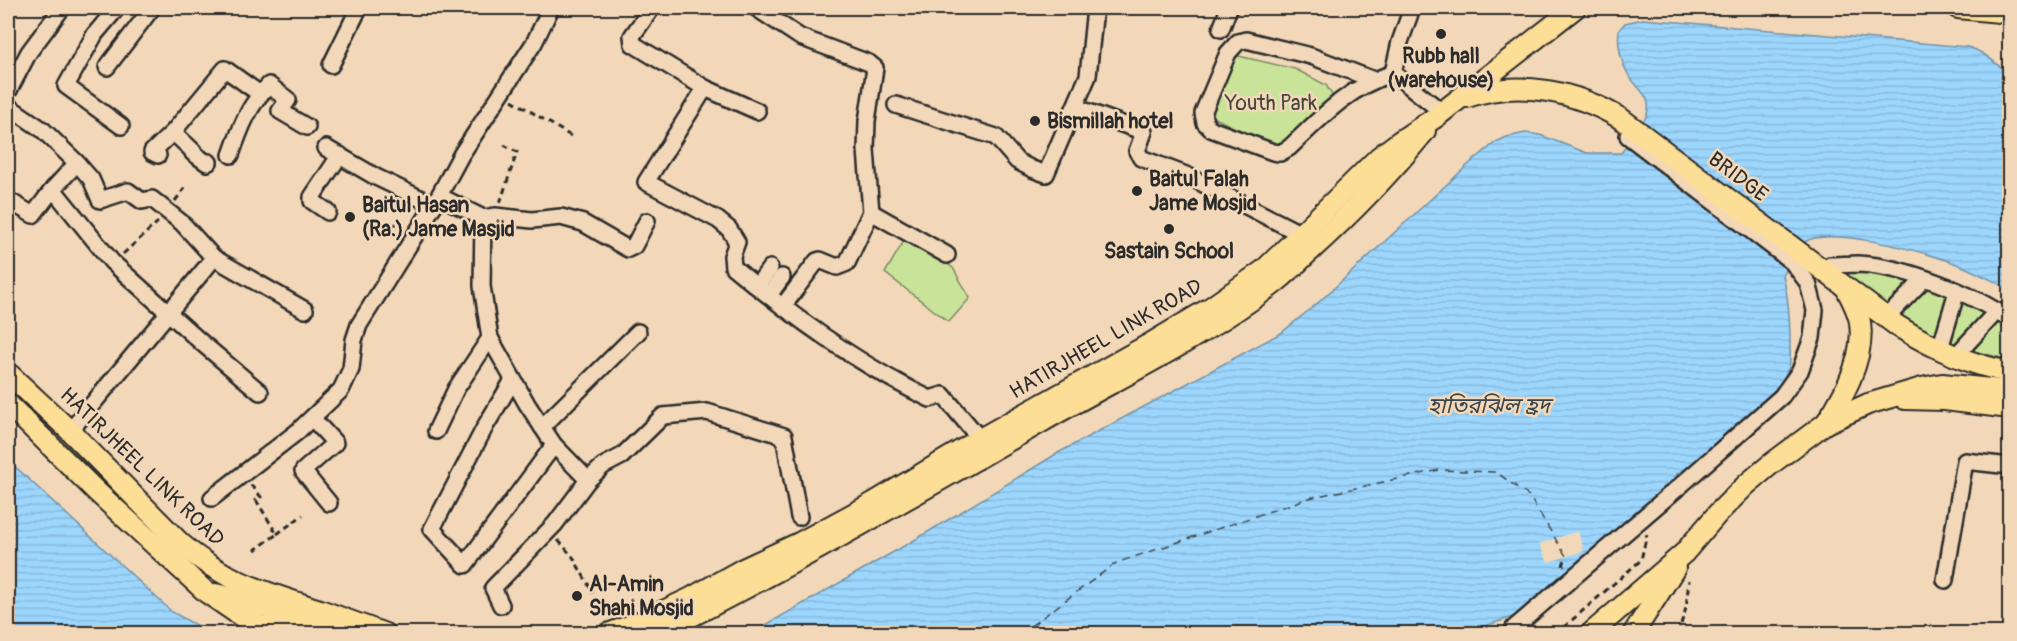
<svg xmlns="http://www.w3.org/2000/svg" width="2017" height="641" font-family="Pangolin,'Noto Sans Bengali',sans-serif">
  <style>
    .green { fill: #c9e399; stroke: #7a8762; stroke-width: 1.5 }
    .water { fill: url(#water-rules); stroke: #6f92a9; stroke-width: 1.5 }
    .pier { fill: #f2d8b9 }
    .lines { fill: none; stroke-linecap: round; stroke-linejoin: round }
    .ferry { stroke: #3c454a; stroke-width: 1.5; stroke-dasharray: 8 6; stroke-linecap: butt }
    .minor-casing { stroke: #2b2b2b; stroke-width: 20 }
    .major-casing { stroke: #2b2b2b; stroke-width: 24 }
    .path { stroke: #2b2b2b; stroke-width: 3; stroke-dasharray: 6 4.5; stroke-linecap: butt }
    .minor { stroke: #f2d8b9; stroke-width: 15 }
    .major { stroke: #fdde96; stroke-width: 20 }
    .poi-dot { fill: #2b2b2b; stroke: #f2d8b9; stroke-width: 2 }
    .labels { text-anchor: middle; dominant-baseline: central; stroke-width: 5; stroke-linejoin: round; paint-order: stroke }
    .poi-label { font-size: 21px; font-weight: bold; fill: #2b2b2b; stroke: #f2d8b9; text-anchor: start }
    .park-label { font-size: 21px; fill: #43473c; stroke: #f2d8b9 }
    .street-label { font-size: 21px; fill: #2b2b2b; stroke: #f2d8b9 }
    .water-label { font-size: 22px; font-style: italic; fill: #3c454a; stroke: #f2d8b9 }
  </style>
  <defs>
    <pattern id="water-rules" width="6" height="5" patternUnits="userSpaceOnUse" patternTransform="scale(1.5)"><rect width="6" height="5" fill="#9dd6fd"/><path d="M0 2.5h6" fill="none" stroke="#87b8d9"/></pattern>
  </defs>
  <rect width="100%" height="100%" fill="#f2d8b9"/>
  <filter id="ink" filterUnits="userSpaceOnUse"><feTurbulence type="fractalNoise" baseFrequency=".0167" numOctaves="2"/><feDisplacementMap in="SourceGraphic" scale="12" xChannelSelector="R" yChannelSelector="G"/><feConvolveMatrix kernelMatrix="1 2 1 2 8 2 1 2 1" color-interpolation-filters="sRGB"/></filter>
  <g filter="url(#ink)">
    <g class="green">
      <polygon points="1234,55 1295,69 1326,85 1334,98 1278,147 1245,133 1211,116"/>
      <polygon points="908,234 953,268 970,298 949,322 885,273"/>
      <path d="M1838,270c62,2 121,25 171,59v31c-23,-6 -48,-11 -70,-22 -37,-18 -68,-44 -101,-68z"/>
    </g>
    <g class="water">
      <path d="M1643,19l324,28c17,4 29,17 42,27v215c-20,-10 -41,-22 -63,-29 -27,-9 -123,-36 -144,-16 -8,8 -13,22 -19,32 6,23 7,44 7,68 0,7 1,16 -1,23 -12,32 -82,89 -112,107l-9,31 -116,94 -36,17 -56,18h-710l168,-96 140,-85 223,-120 39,-32 149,-137 27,-22 11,-5 18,-4 15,2 47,18h34c8,-11 20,-23 25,-36 9,-22 -11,-28 -19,-45 -6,-11 -10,-29 -8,-42l6,-7z"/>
      <polygon points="8,460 172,612 210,633 8,633"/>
    </g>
    <polygon class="pier" points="1578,531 1584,551 1548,562 1539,544"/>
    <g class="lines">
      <polyline class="ferry" points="1020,634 1116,563 1309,498 1439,470 1496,472 1529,496 1566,556"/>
      <defs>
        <g id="minor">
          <polyline points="117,8 95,34 66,86 121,126"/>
          <path d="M652,8l-20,28 1,8 72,44 -59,94 72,38 11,9 8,13 -5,14 1,11c60,50 126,98 197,132l13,-4 37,44"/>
          <polyline points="756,8 800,37 869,63 875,68 867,121 866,150 871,212 847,263 837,267 820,260 817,261 783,306"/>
          <polyline points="1412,8 1400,42 1393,73 1442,112"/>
          <polyline points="1221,29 1229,8"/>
          <polyline points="331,65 359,8"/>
          <polyline points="107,67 152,8"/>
          <path d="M1374,80l-63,-24 -65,-16 -8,2 -10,11 -25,60 2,10 6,6 62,23 7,1 9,-5c35,-33 57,-59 104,-75"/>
          <polyline points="705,88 757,111"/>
          <polyline points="8,92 29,52 62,8"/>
          <polyline points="896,105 996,137 1017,161 1032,169 1046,174 1088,76 1095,8"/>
          <polyline points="8,106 43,130 77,163 91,179 100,200 128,191 142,201 152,199 182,223 214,258 305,310"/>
          <polyline points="1075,107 1144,132 1137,151 1141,158 1186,175 1301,234"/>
          <polyline points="326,148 376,177 434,205"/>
          <polyline points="158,155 152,152 173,132"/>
          <path d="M231,155c9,-26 18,-51 38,-70l19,15 -8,11 27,16"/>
          <polyline points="209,162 207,163 193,153 193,151 173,132 225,69 260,94"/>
          <polyline points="77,163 53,189 112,262 202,343 260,392"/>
          <polyline points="439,196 483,218"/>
          <polyline points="8,200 33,215 53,189"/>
          <polyline points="328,212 312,201 312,197 340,155"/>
          <polyline points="871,212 947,255"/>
          <polyline points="483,218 482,286 490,338 527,404 554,445 588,480"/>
          <polyline points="483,218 495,216 532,220 561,217 583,223 628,249 634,246 647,221"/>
          <path d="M1830,265c9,0 18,-1 28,-1 46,2 114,29 152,56"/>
          <polyline points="757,286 770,268"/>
          <polyline points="769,295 782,277"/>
          <polyline points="1891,313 1924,279"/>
          <polyline points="1942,342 1957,291"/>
          <polyline points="1961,350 1997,311"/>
          <polyline points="513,380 486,425 432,529 465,565 554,445"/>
          <polyline points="313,419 335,443 303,471 329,503"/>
          <polyline points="542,427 638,332"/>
          <polyline points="70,431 214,258"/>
          <polyline points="436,431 456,389 490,338"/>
          <polyline points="212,498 297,432 341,390 351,369 354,340 359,325 434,205 461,155 534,43 551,8"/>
          <polyline points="1945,580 1965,461 2010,466"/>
          <polyline points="501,605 493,588 555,524 588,480 603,466 622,456 663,416 707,412 784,436 799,517"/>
          <polyline points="267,624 296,634"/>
          <polyline points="1516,634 1514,628 1680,486 1782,396 1800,371 1812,338 1815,310 1808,283 1792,262 1628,136"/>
        </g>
        <g id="major">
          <polyline points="1958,8 2010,13"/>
          <path d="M1467,97c52,-18 109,-6 156,23l273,205c35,22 73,40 114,47"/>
          <path d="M8,373l62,58 110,112c43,38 87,50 140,67 22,8 43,16 65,24"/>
          <polyline points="1905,399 1945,400 2010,408"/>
          <polyline points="8,404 97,492 206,592 244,618 278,634"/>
          <path d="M1826,423c18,-27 39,-67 34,-101 -2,-11 -7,-20 -12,-30"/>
          <polyline points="215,594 258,604 344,634"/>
          <polyline points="608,634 642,621 691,598 743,569 799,543 873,503 980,439 1148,345 1210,308 1264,270 1379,157 1400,141 1436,117 1575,8"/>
          <path d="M656,634c133,-66 259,-140 387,-213 77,-44 157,-82 228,-135 14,-10 26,-23 38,-34 42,-38 80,-77 116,-121"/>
          <polyline points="1590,634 1684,553 1719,512 1747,484 1771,464 1826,423 1868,404 1922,388 1942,384 2010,391"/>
          <polyline points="1633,634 1675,568"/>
        </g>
      </defs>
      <use href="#minor" class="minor-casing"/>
      <use href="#major" class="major-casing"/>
      <g class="path">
        <polyline points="512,100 574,138"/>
        <polyline points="175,201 185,188"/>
        <polyline points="500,203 517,152 504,145"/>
        <polyline points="123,254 158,222"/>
        <polyline points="251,485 261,497 256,500 277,534 255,550"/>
        <polyline points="277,534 303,515"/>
        <polyline points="558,540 573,557 593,593"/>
        <polyline points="1563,566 1566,556"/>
        <polyline points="1556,634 1641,560 1647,534"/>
        <polyline points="1678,634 1686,608 1689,580"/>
      </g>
      <use href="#minor" class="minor"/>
      <use href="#major" class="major"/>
    </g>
  </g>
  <g class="poi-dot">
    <circle cx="1441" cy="34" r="6"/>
    <circle cx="1035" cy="121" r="6"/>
    <circle cx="1137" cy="191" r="6"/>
    <circle cx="350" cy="217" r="6"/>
    <circle cx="1169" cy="229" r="6"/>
    <circle cx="577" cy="596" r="6"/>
  </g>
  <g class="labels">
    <g class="poi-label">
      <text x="1441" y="56" text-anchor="middle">Rubb hall<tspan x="1441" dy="24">(warehouse)</tspan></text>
      <text x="1047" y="121">Bismillah hotel</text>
      <text x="1149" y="179">Baitul Falah<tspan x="1149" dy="24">Jame Mosjid</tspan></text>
      <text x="362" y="205">Baitul Hasan<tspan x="362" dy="24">(Ra:) Jame Masjid</tspan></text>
      <text x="1169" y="251" text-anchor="middle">Sastain School</text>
      <text x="589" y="584">Al-Amin<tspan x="589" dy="24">Shahi Mosjid</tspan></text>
    </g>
    <g class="park-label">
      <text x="1271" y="103">Youth Park</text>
    </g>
    <g class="street-label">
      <text transform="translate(1738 177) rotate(37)">BRIDGE</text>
      <text transform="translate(1106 339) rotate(-30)">HATIRJHEEL LINK ROAD</text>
      <text transform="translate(142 467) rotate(44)">HATIRJHEEL LINK ROAD</text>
    </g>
    <g class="water-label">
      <text x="1489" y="406">হাতিরঝিল হ্রদ</text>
    </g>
  </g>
  <rect width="2017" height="641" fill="none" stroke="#f2d8b9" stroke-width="30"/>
  <rect x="15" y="15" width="1987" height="611" fill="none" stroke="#2b2b2b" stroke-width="2" filter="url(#ink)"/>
</svg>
